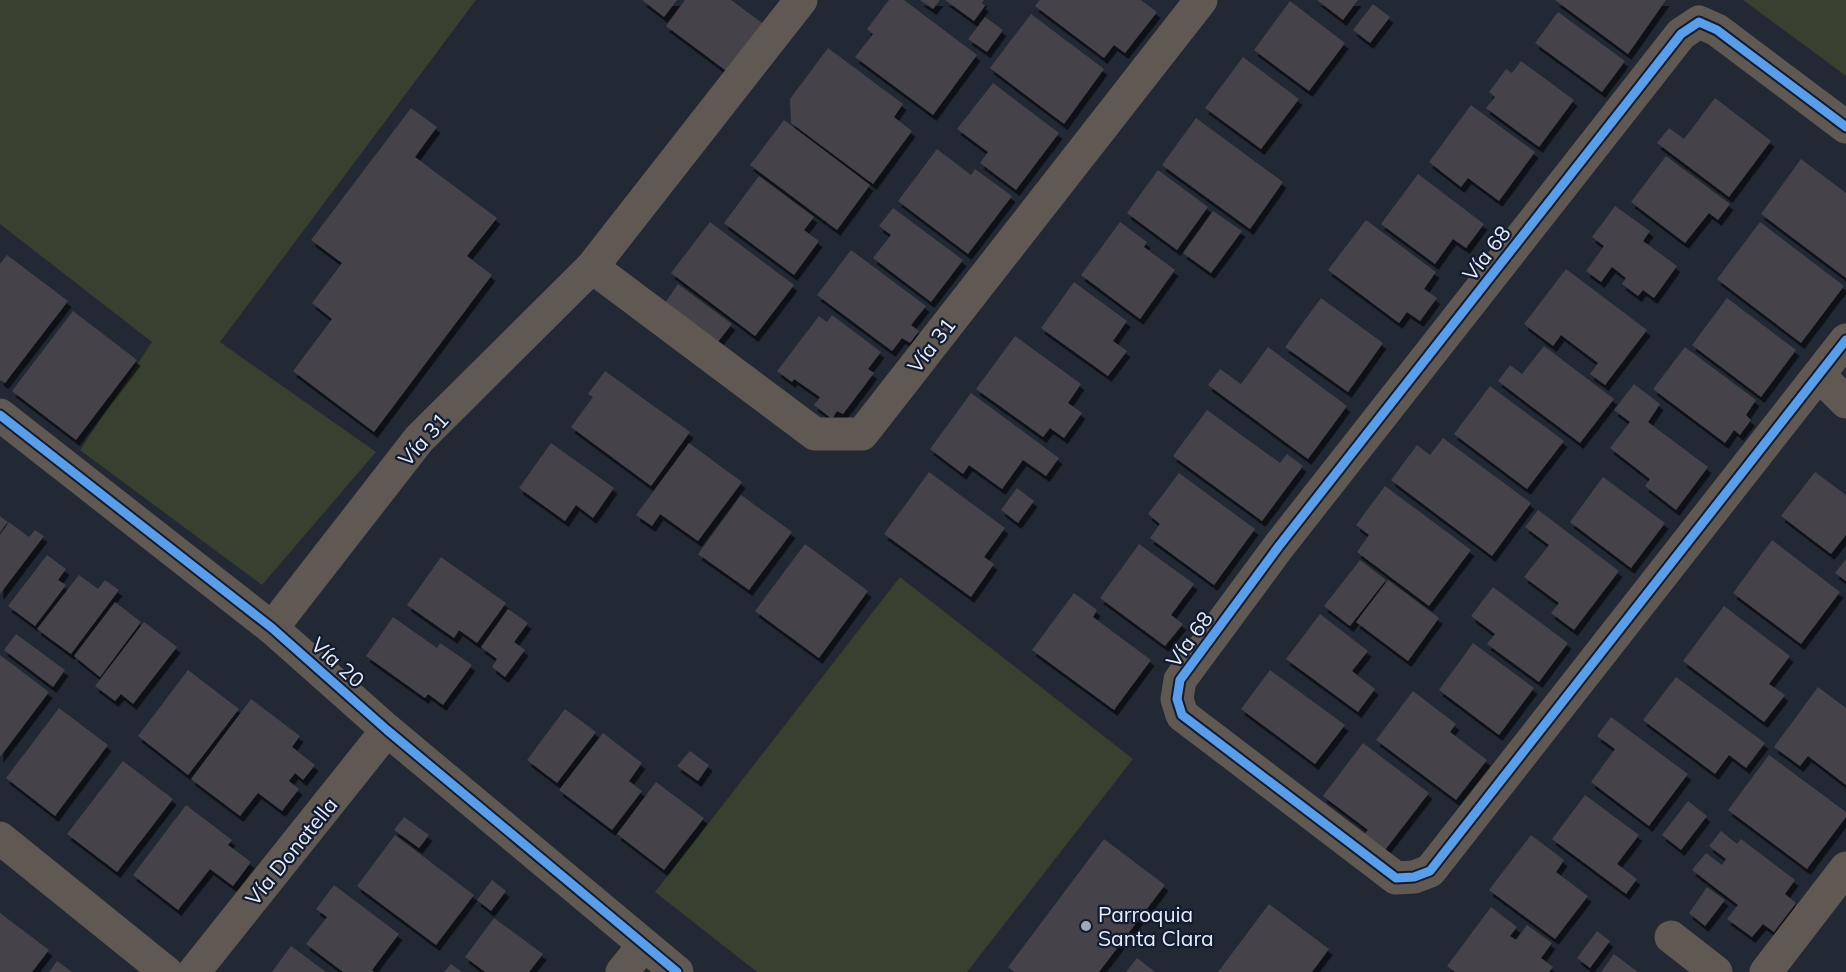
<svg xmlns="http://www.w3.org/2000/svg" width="1846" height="972" font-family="Mulish,sans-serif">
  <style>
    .green { fill: #384030 }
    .building { fill: #44424a; filter: url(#shadow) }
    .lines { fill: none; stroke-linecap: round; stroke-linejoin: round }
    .minor { stroke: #605853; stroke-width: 33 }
    .cycleway-casing { stroke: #121b30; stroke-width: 13 }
    .cycleway { stroke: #5a9eea; stroke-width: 9 }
    .poi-dot { fill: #a1a8b6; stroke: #121b30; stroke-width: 2 }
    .labels { text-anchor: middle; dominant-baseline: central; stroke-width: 4.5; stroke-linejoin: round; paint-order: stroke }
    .street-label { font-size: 21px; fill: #e6edfc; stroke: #121b30 }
    .poi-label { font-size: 21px; fill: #e6edfc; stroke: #121b30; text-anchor: start }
  </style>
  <defs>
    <filter id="shadow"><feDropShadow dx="3.5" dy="6" stdDeviation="0" flood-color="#0009"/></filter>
  </defs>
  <rect width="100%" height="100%" fill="#222834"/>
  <g class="green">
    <polygon points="0,0 476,0 220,342 376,452 262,585 80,450 152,342 0,224"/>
    <polygon points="1743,0 1846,0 1846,76"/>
    <polygon points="900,577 1133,759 967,972 757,972 655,892"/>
  </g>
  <g class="building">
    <polygon points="642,0 677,0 664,17"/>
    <polygon points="685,0 731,0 765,25 729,73 666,26"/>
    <polygon points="889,0 904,0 977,55 933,115 855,57 873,34 867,29"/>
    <polygon points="920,0 940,0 933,9"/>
    <polygon points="945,0 984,0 982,3 985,6 974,21"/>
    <polygon points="1040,0 1141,0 1157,12 1125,53 1114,45 1104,58 1035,6"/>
    <polygon points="1317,0 1358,0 1343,20"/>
    <polygon points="1555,0 1666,0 1628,54"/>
    <polygon points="1290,1 1345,43 1309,91 1254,50"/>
    <polygon points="1373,4 1390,17 1370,43 1353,30"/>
    <polygon points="1558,12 1625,61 1602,92 1535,43"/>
    <polygon points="1031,14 1104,69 1064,124 990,68"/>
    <polygon points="985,17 1003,30 987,52 968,39"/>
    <polygon points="828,48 903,104 894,117 912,131 873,184 791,123 790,99"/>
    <polygon points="1243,57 1299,99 1261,149 1205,108"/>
    <polygon points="1521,61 1574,100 1539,147 1486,108 1495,97 1489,92 1506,69 1512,73"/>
    <polygon points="993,83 1059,133 1016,190 980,163 988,152 957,129"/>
    <polygon points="1715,98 1771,141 1729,197 1657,143 1669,128 1684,139"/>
    <polygon points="1471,105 1535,152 1499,201 1468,178 1461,187 1429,162"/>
    <polygon points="411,108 437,127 415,157 497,218 467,256 492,275 374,432 293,371 332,319 312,303 342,263 311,240"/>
    <polygon points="1196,118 1283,182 1250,229 1162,165"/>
    <polygon points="784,120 870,185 837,230 750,165"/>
    <polygon points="937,149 971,175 975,169 1012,196 968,254 898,201"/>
    <polygon points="1666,156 1730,204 1718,220 1709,213 1685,243 1631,202"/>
    <polygon points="1801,159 1846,193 1846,278 1761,214"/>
    <polygon points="1158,170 1208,207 1177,250 1127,213"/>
    <polygon points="1418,174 1484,224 1466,248 1453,239 1435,264 1381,224"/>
    <polygon points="759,176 814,217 804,230 819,241 794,275 724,223"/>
    <polygon points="1615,206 1650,231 1643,241 1677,266 1654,298 1643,290 1638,296 1622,284 1626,278 1612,267 1601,282 1586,271 1604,246 1592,237"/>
    <polygon points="893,208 963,260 931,302 873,258 891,235 879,226"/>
    <polygon points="1213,211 1242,231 1211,273 1183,253"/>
    <polygon points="1366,220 1436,272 1424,289 1437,298 1420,321 1407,312 1399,323 1328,270"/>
    <polygon points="710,222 794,285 755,336 671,273"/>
    <polygon points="1120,222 1147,242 1144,247 1175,270 1140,319 1081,275"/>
    <polygon points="1760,222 1844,286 1801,343 1717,279"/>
    <polygon points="851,250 926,306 911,325 919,331 910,343 902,338 892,351 817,295"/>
    <polygon points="7,255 68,301 5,383 0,380 0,264"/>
    <polygon points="1566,269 1647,330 1605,385 1590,374 1598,363 1561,335 1553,346 1524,324"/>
    <polygon points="1074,282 1127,321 1113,341 1127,351 1108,376 1041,328"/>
    <polygon points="678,284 732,324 717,343 665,303"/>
    <polygon points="1321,298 1383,343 1348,392 1285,347"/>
    <polygon points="1727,298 1796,350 1761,397 1692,345"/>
    <polygon points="73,311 137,360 76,440 12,391"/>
    <polygon points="832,315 881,352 868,369 874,373 843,414 837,411 832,419 814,405 820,397 794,379 792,382 777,371 819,316 827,322"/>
    <polygon points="1015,336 1081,384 1068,403 1082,413 1064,438 1050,428 1043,437 976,389"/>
    <polygon points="1544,346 1614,399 1580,443 1498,381 1510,365 1522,374"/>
    <polygon points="1268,347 1347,406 1308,459 1208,385 1220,369 1241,384"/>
    <polygon points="1685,347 1756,400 1746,415 1751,420 1740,435 1734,430 1725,443 1653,389"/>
    <polygon points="605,371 690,432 651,486 571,427 593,397 588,394"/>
    <polygon points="1634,384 1660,404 1648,422 1708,467 1676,510 1645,486 1650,479 1610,448 1630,422 1614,410"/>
    <polygon points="1490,386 1564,441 1527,489 1454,434"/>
    <polygon points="971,393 1059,458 1046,476 1023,460 1002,489 969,465 963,474 930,449"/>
    <polygon points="1207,410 1280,463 1287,454 1303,466 1262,521 1173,456"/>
    <polygon points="1443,438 1531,503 1492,556 1391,480 1417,445 1430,455"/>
    <polygon points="551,443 614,488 593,518 576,505 565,521 519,488"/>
    <polygon points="689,443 742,482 698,541 660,514 652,526 636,515"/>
    <polygon points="929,472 1005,528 984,557 994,564 971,597 884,534"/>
    <polygon points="1815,472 1846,495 1846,535 1831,554 1781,516"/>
    <polygon points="1179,473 1255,529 1214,585 1150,538 1160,524 1148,514"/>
    <polygon points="1603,477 1665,523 1631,568 1570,522"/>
    <polygon points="1385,486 1471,550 1429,606 1357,552 1369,535 1356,525"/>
    <polygon points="1017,488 1034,501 1018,523 1001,510"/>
    <polygon points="741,495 792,532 749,590 698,554"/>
    <polygon points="1538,510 1619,571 1574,630 1551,613 1559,603 1524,577 1549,545 1525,527"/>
    <polygon points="0,516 8,522 0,532"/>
    <polygon points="9,522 29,537 35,530 44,536 0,594 0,535"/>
    <polygon points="1772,540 1840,592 1801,644 1733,593"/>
    <polygon points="805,544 868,591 819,658 755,611"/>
    <polygon points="1139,544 1194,584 1171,615 1183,624 1165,646 1100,598"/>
    <polygon points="47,555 66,569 58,580 66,585 35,626 8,606"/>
    <polygon points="441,557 506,603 477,643 459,630 454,638 407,605"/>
    <polygon points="1846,559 1846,581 1835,573"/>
    <polygon points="1360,560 1386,580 1350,626 1324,606"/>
    <polygon points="79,575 98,589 105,580 119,590 71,654 37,629"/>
    <polygon points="1388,580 1439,618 1408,661 1356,622"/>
    <polygon points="1493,587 1568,643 1539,682 1487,644 1495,634 1471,616"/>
    <polygon points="1074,593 1097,610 1093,617 1151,660 1114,710 1032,650"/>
    <polygon points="115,602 141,622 100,677 74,656"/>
    <polygon points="1724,606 1790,656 1769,684 1785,695 1764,722 1683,661"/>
    <polygon points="508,609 528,623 514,642 525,650 505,677 492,667 497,659 481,647"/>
    <polygon points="1320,614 1368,651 1352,671 1375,689 1358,712 1286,659"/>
    <polygon points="393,617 437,648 440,643 472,665 443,705 428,694 425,698 366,656"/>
    <polygon points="144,622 177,647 133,704 121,694 115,701 95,686"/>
    <polygon points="16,634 65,670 53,687 4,650"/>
    <polygon points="1473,643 1534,688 1499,735 1439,690"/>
    <polygon points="0,655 49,692 0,757"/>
    <polygon points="188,670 239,709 188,775 138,736"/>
    <polygon points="1270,670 1345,725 1315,764 1241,709"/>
    <polygon points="1676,677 1765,743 1746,768 1729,755 1715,774 1643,720"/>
    <polygon points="1818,687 1846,708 1846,785 1808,756 1800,766 1774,747"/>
    <polygon points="1413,691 1456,724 1450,732 1487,760 1456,800 1376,740"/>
    <polygon points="251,699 300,736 292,747 315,765 303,780 295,773 289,781 299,789 282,811 258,793 240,816 191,779"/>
    <polygon points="59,708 108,745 55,816 6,778"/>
    <polygon points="565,709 596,732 557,783 527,760"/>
    <polygon points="1611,717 1688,774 1649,826 1591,782 1615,749 1597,736"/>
    <polygon points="603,733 642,763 629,781 642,791 612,830 559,790"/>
    <polygon points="1363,743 1429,793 1385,850 1364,834 1368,830 1323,796"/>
    <polygon points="690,751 709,765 698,781 677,766"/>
    <polygon points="1769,755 1846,812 1846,817 1807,869 1728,810"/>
    <polygon points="123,761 173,799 117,872 67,834"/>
    <polygon points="656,782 704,818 664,870 617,834"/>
    <polygon points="1585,795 1639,835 1617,864 1637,879 1626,894 1552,839"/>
    <polygon points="1688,801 1707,816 1681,850 1662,835"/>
    <polygon points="186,805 232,840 228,845 251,862 233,886 210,869 178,910 133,875"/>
    <polygon points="404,817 429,835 419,848 394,830"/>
    <polygon points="1721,831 1737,844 1741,839 1795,880 1785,894 1796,903 1774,932 1763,924 1752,937 1727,919 1738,905 1692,870 1706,853 1722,865 1726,859 1709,846"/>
    <polygon points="395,835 474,895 436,945 357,886"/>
    <polygon points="1531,835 1564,860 1556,872 1588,896 1555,939 1489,890"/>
    <polygon points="1104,839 1165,885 1099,972 1014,972 1008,967"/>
    <polygon points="492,880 506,891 491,911 477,900"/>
    <polygon points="334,885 399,934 372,970 374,972 343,972 306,944 327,917 316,909"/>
    <polygon points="1707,887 1725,900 1705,926 1689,913"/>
    <polygon points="1269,904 1329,949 1312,972 1218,972"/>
    <polygon points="1491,907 1517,927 1510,936 1516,940 1527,925 1552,943 1541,958 1553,967 1549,972 1455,972 1447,966"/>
    <polygon points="0,913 49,950 32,972 0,972"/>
    <polygon points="494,918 543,954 529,972 485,972 465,957"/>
    <polygon points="1597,931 1610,941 1590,968 1577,958"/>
    <polygon points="291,946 326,972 272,972"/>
    <polygon points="1614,954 1638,972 1601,972"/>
    <polygon points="1137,958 1155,972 1126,972"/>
    <polygon points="57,961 72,972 49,972"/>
    <polygon points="451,964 462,972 444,972"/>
  </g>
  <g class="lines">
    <g class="minor">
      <polyline points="1846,127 1717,30 1699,22 1681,34 1279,546 1180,680 1177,699 1182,715 1396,878 1414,877 1430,871 1846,340"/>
      <polyline points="592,267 815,434 862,434 1201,0"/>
      <polyline points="1820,376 1846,402"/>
      <polyline points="0,415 272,628 387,730 677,972"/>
      <polyline points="272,628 419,439 592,267 801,0"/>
      <polyline points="0,838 166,972"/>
      <polyline points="1671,937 1716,972"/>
      <polyline points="194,972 387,730"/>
      <polyline points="622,972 643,946"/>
      <polyline points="1766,972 1846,868"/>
    </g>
    <defs>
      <g id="cycleway">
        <polyline points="1846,127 1717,30 1699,22 1681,34 1279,546 1180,680 1177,699 1182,715 1396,878 1414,877 1430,871 1846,340"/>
        <polyline points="0,415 272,628 387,730 677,972"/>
      </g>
    </defs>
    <use href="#cycleway" class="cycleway-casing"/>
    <use href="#cycleway" class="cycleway"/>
  </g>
  <circle class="poi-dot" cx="1086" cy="926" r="6"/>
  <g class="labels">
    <g class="street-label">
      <text transform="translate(1486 253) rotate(-52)">Vía 68</text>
      <text transform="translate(931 345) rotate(-52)">Vía 31</text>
      <text transform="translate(423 439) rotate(-48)">Vía 31</text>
      <text transform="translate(1189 639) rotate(-54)">Vía 68</text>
      <text transform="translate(338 662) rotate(42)">Vía 20</text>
      <text transform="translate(291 851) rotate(-51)">Vía Donatella</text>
    </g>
    <g class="poi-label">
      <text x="1098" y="914">Parroquia<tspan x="1098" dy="24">Santa Clara</tspan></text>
    </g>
  </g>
</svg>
